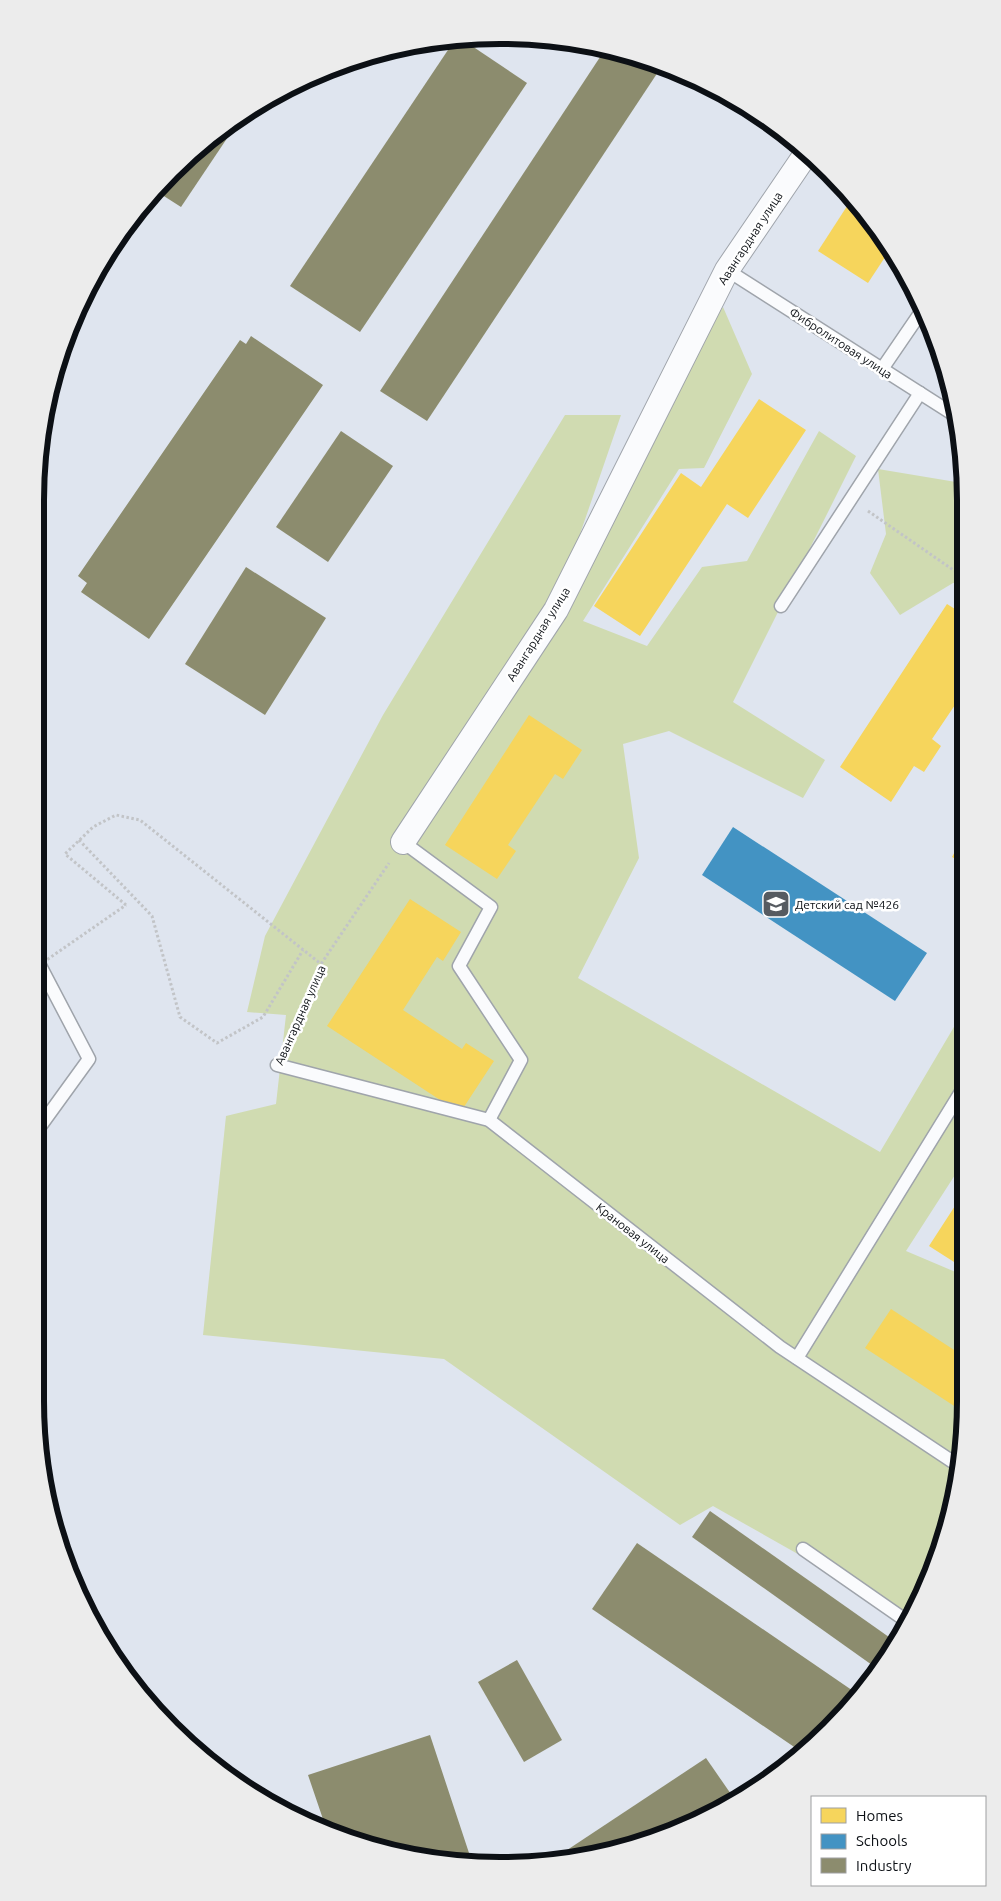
<svg xmlns="http://www.w3.org/2000/svg" width="1001" height="1901" font-family="Ubuntu,sans-serif">
  <style>
    .green { fill: #d0dbb1 }
    .homes { fill: #f6d55c }
    .schools { fill: #4393c3 }
    .industry { fill: #8c8c6e }
    .lines { fill: none; stroke-linecap: round; stroke-linejoin: round }
    .lane-casing { stroke: #9fa4ab; stroke-width: 15 }
    .street-casing { stroke: #9fa4ab; stroke-width: 26 }
    .path { stroke: #c2c4c7; stroke-width: 3; stroke-dasharray: 2.5 2.5; stroke-linecap: butt }
    .lane { stroke: #fafbfd; stroke-width: 12 }
    .street { stroke: #fafbfd; stroke-width: 24 }
    .path-bridge { stroke: #c2c4c7; stroke-width: 3; stroke-dasharray: 2.5 2.5; stroke-linecap: butt }
    .labels { text-anchor: middle; dominant-baseline: central; stroke-width: 5; stroke-linejoin: round; paint-order: stroke }
    .street-label { font-size: 12px; fill: #0c1015; stroke: #fff }
    .poi-label { font-size: 12px; fill: #0c1015; stroke: #fff; text-anchor: start }
    .rim { fill: none; stroke: #0c1015; stroke-width: 6 }
  </style>
  <rect width="100%" height="100%" fill="#dfe5ef"/>
  <g class="green">
    <polygon points="723,307 752,374 704,468 679,469 583,621 647,646 702,567 747,561 819,431 856,456 733,702 825,760 803,798 669,731 623,744 639,858 578,978 880,1152 964,1010 964,1161 906,1251 965,1276 965,1431 950,1521 918,1607 911,1618 713,1506 680,1525 444,1359 203,1335 226,1116 276,1104 286,1015 247,1012 265,936 383,715 565,415 621,415 580,534"/>
    <polygon points="878,469 962,483 962,583 953,583 900,615 870,573 886,534"/>
  </g>
  <g class="homes">
    <polygon points="851,200 891,248 868,283 818,251"/>
    <polygon points="759,399 806,430 748,518 727,504 640,636 594,606 681,473 701,487"/>
    <polygon points="947,604 963,614 963,710 955,705 932,739 941,746 924,772 914,766 891,802 840,767"/>
    <polygon points="529,715 582,750 563,779 555,774 508,845 516,851 497,879 445,845"/>
    <polygon points="963,837 963,863 952,857"/>
    <polygon points="410,899 461,932 443,961 437,957 403,1010 462,1049 466,1043 494,1061 460,1113 327,1026"/>
    <polygon points="964,1192 964,1251 965,1269 929,1246"/>
    <polygon points="891,1309 965,1357 965,1413 865,1348"/>
  </g>
  <polygon class="schools" points="733,827 927,953 895,1001 702,875"/>
  <g class="industry">
    <polygon points="456,38 460,38 527,83 360,332 290,286"/>
    <polygon points="606,48 621,51 662,66 427,421 380,391"/>
    <polygon points="242,116 181,207 156,191 194,150"/>
    <polygon points="134,214 137,216 105,262 104,262"/>
    <polygon points="251,336 323,385 149,639 81,592 87,583 78,576 240,340 246,344"/>
    <polygon points="341,431 393,466 328,562 276,527"/>
    <polygon points="246,567 326,618 265,715 185,664"/>
    <polygon points="710,1511 896,1642 879,1670 692,1537"/>
    <polygon points="637,1543 859,1695 803,1753 592,1609"/>
    <polygon points="517,1660 562,1740 524,1762 478,1682"/>
    <polygon points="430,1735 471,1859 380,1850 373,1847 370,1838 360,1841 325,1825 308,1775"/>
    <polygon points="706,1758 733,1797 679,1830 552,1860"/>
  </g>
  <g class="lines">
    <defs>
      <g id="lane">
        <polyline points="727,270 956,416"/>
        <polyline points="882,369 923,309"/>
        <polyline points="781,606 920,393"/>
        <polyline points="403,842 491,907 459,966 521,1060 489,1120"/>
        <polyline points="35,956 89,1059 39,1128"/>
        <polyline points="277,1065 489,1120 780,1347 959,1466"/>
        <polyline points="797,1358 964,1087"/>
        <polyline points="803,1549 908,1622"/>
      </g>
      <polyline id="street" points="403,842 556,610 727,270 808,151"/>
    </defs>
    <use href="#lane" class="lane-casing"/>
    <use href="#street" class="street-casing"/>
    <g class="path">
      <polyline points="868,511 962,576"/>
      <polyline points="79,840 152,916 180,1017 217,1043 263,1017 303,950"/>
      <polyline points="126,905 65,854 93,827 116,815 140,820 321,964"/>
      <polyline points="285,1046 321,964 389,863"/>
    </g>
    <use href="#lane" class="lane"/>
    <use href="#street" class="street"/>
    <polyline class="path-bridge" points="35,968 126,905"/>
  </g>
  <defs>
    <symbol id="school-square" viewBox="-11 -11 22 22"><rect x="-9" y="-9" width="18" height="18" rx="4" fill="#565b61" stroke="#fff"/><path d="M0-5L7-2L0 1L-7-2ZM-4 1L0 2.5L4 1V4Q0 6-4 4Z" fill="#fff"/></symbol>
  </defs>
  <g fill-rule="evenodd">
    <use href="#school-square" x="760" y="888" width="32" height="32"/>
  </g>
  <g class="labels">
    <g class="street-label">
      <text transform="translate(750 238) rotate(-57)">Авангардная улица</text>
      <text transform="translate(841 343) rotate(33)">Фибролитовая улица</text>
      <text transform="translate(538 634) rotate(-58)">Авангардная улица</text>
      <text transform="translate(300 1015) rotate(-66)">Авангардная улица</text>
      <text transform="translate(633 1233) rotate(38)">Крановая улица</text>
    </g>
    <g class="poi-label">
      <text x="795" y="904">Детский сад №426</text>
    </g>
  </g>
  <path d="M0 0H1001V1901H0ZM500 44H501A456 456 0 0 1 957 500V1401A456 456 0 0 1 501 1857H500A456 456 0 0 1 44 1401V500A456 456 0 0 1 500 44Z" fill="#ececec" fill-rule="evenodd"/>
  <path class="rim" d="M500 44H501A456 456 0 0 1 957 500V1401A456 456 0 0 1 501 1857H500A456 456 0 0 1 44 1401V500A456 456 0 0 1 500 44Z"/>
  <rect x="811" y="1796" width="175" height="90" fill="#ffffff" stroke="#9e9fa1"/>
  <rect x="821" y="1808" width="25" height="15" fill="#f6d55c" stroke="#9e9fa1"/>
  <text x="856" y="1821" font-size="15" fill="#0c1015">Homes</text>
  <rect x="821" y="1834" width="25" height="15" fill="#4393c3" stroke="#9e9fa1"/>
  <text x="856" y="1846" font-size="15" fill="#0c1015">Schools</text>
  <rect x="821" y="1858" width="25" height="15" fill="#8c8c6e" stroke="#9e9fa1"/>
  <text x="856" y="1871" font-size="15" fill="#0c1015">Industry</text>
</svg>
